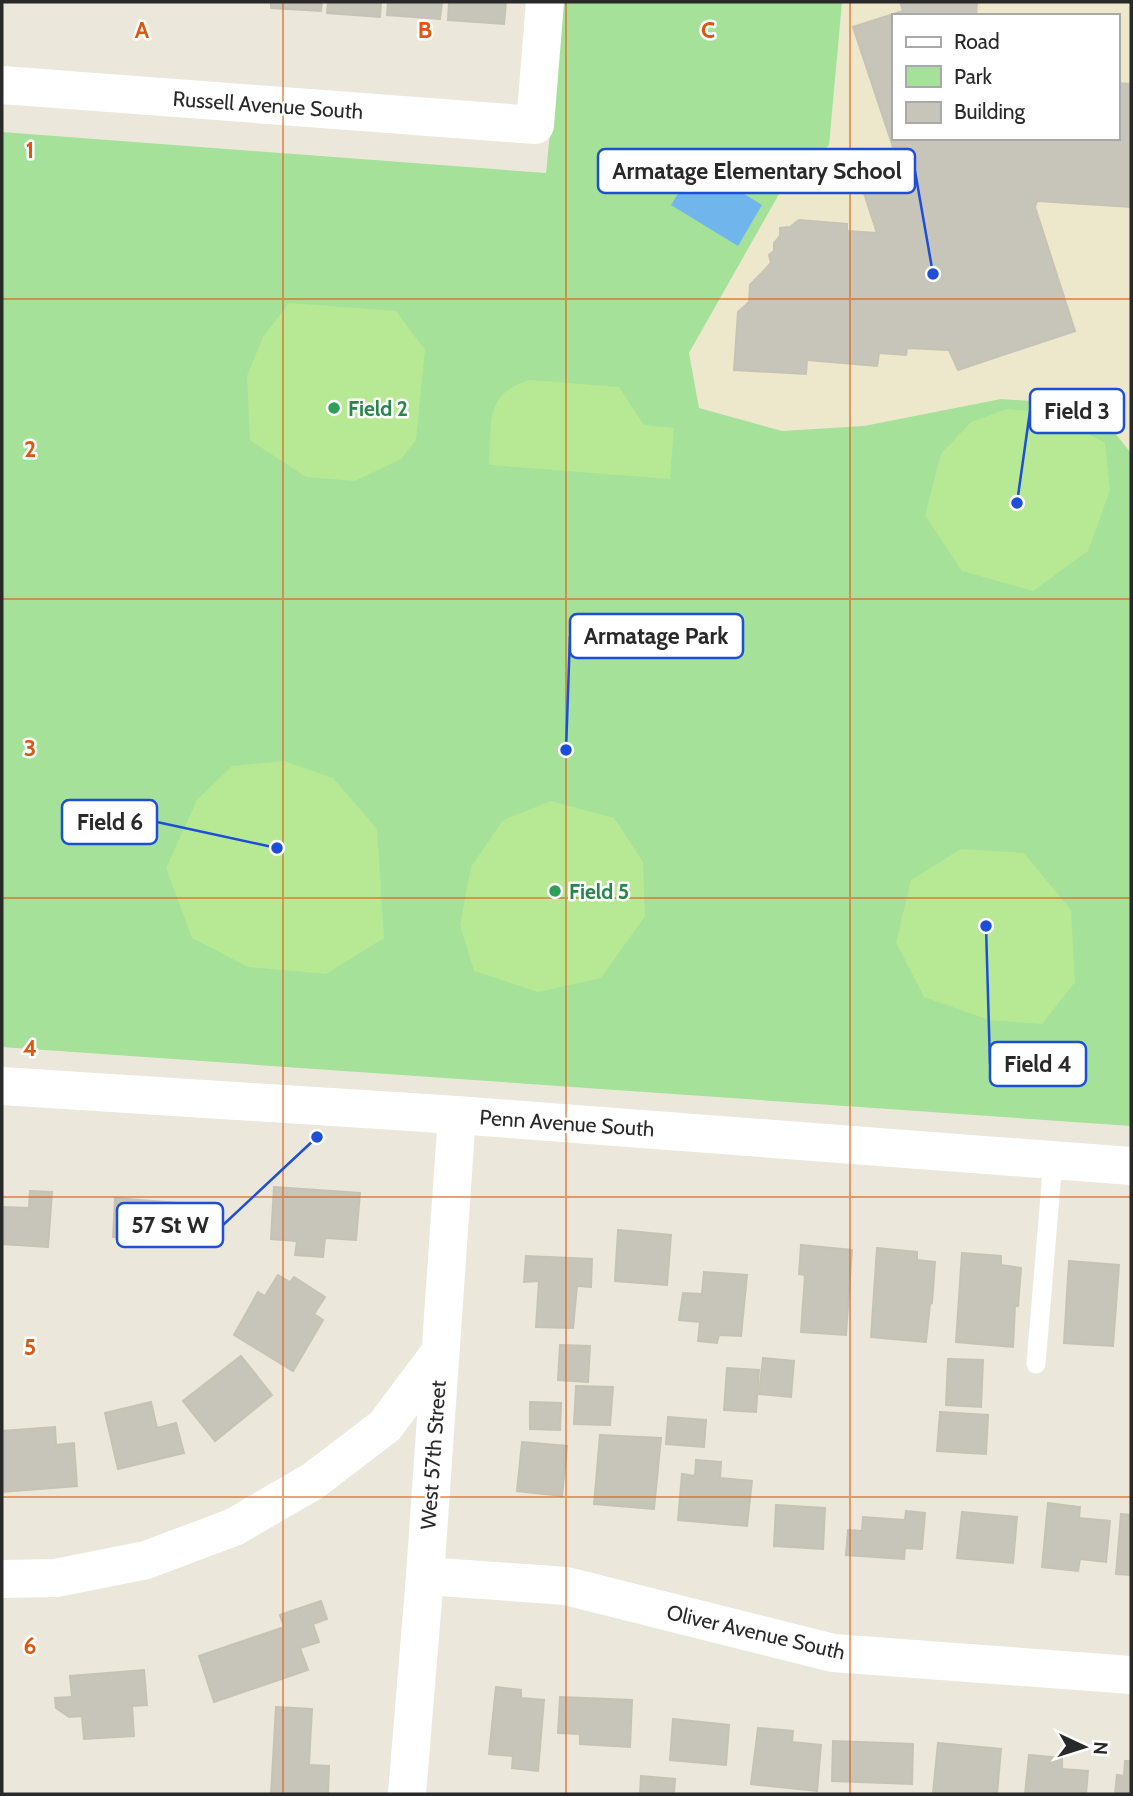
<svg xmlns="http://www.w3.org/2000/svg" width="1133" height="1796" font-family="Cabin,sans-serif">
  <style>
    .education { fill: #ede7cb; fill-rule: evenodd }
    .green { fill: #a5e198 }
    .pitch { fill: #b7e894 }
    .water { fill: #70b6ec }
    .building { fill: #c7c5ba; stroke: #c6c3b5; stroke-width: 2 }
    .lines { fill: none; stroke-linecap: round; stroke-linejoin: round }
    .lane { stroke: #fff; stroke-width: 19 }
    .street { stroke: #fff; stroke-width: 38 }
    .secondary { stroke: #fff; stroke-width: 38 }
    .grid { fill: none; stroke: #de570d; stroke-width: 2; stroke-opacity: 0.55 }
    .leisure-dot { fill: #2e9e5b; stroke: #fff; stroke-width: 2.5 }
    .labels { text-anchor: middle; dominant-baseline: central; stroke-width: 5; stroke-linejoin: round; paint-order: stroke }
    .street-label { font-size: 21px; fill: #292929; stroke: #fff }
    .leisure-label { font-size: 21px; font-weight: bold; fill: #27864d; stroke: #fff; text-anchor: start }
    .grid-label { font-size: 23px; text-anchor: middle; font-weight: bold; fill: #de570d; stroke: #fff; stroke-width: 5; stroke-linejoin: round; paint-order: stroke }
    .leader { fill: none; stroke: #1d4ed8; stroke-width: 2.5 }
    .callout-dot { fill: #1d4ed8; stroke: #fff; stroke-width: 2.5 }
    .callout { fill: #fff; stroke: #1d4ed8; stroke-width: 2.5 }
    .callout-label { font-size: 23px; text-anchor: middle; font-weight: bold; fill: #292929 }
  </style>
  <rect width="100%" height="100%" fill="#ebe7db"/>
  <path class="education" d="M842,2h289v451l-21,-26 -109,-28 -137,27 -82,5 -83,-23 -10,-54 90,-160 50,-50zM893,16h224v122h-224z"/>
  <polygon class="green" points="563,2 842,2 829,145 779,194 689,353 699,408 782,431 864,426 1001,399 1061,403 1110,427 1131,453 1131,1126 2,1047 2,132 546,173"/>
  <g class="pitch">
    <polygon points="289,303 396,311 425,350 416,440 401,459 355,481 306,477 250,440 247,376 263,337"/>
    <path d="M529,380l90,7 25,38 30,3 -4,51 -181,-14c3,-40 -6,-71 40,-85z"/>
    <polygon points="1007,409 1052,413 1105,443 1110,490 1088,551 1033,591 962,571 925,515 941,454 971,422"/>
    <polygon points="284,761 333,778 377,829 384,938 326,974 248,967 192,938 166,868 197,800 232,766"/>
    <polygon points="551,801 614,818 643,862 645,916 601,978 538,992 474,971 460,925 471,867 503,820"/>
    <polygon points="961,849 1024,853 1071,910 1075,982 1042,1024 989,1020 924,997 896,942 911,880"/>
  </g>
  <polygon class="water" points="696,164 762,205 738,246 671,205"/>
  <g class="building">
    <polygon points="271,2 322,2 321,11 271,8"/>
    <polygon points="328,2 381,2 380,17 327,13"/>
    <polygon points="388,2 442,2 440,19 387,15"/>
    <polygon points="449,2 506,2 504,24 448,20"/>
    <polygon points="900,2 977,2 976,16 893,16 893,138 1117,138 1117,83 1131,84 1131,207 1037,201 1035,207 1075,331 958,370 949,350 907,348 906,355 879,353 877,366 807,360 806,374 734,370 738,312 749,302 750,285 771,263 769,255 774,251 774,243 780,236 780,228 790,227 799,220 847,224 847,231 877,233 859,178 899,165 853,27 903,11"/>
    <polygon points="274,1187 360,1193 356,1240 325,1238 323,1257 295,1255 297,1241 271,1239"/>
    <polygon points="30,1191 52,1192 48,1247 2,1244 2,1207 29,1208"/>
    <polygon points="115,1198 189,1204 187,1243 113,1237"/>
    <polygon points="618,1230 671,1235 667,1285 615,1281"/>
    <polygon points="801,1245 852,1250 846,1335 801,1332 805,1275 799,1274"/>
    <polygon points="877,1248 917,1252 917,1260 935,1262 932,1303 930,1304 926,1342 871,1337"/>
    <polygon points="962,1253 1001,1256 1001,1265 1021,1268 1018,1306 1015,1306 1013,1347 956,1342"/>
    <polygon points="526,1256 592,1259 591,1287 577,1286 573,1328 536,1327 539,1281 524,1282"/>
    <polygon points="1069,1261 1119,1265 1113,1346 1064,1343"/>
    <polygon points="704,1272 747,1275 741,1336 719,1335 717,1343 698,1341 700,1322 679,1320 683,1293 702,1294"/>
    <polygon points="278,1275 290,1282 294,1277 325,1297 314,1314 323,1320 293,1371 234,1335 258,1292 265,1296"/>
    <polygon points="560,1345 590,1346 588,1382 558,1380"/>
    <polygon points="241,1356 272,1395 215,1441 183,1401"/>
    <polygon points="763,1358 794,1361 791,1397 759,1394"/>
    <polygon points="948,1359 983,1360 981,1407 946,1405"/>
    <polygon points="727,1368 759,1370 756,1412 724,1410"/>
    <polygon points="576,1386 613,1387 610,1425 574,1424"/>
    <polygon points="151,1402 157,1428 176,1423 184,1453 118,1469 105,1413"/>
    <polygon points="530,1402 561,1403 560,1430 530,1429"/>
    <polygon points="940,1412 988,1415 986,1454 937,1451"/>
    <polygon points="668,1417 706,1420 704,1447 666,1444"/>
    <polygon points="55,1427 56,1445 74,1443 77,1486 2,1492 2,1431"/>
    <polygon points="600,1435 661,1438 654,1509 594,1504"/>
    <polygon points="522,1442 567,1446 562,1496 517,1491"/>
    <polygon points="696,1460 721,1462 720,1478 752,1481 747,1526 678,1520 682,1474 695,1476"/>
    <polygon points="1048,1503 1080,1507 1079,1518 1110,1521 1106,1562 1080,1559 1078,1571 1042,1567"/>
    <polygon points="776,1505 825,1508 823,1549 774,1546"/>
    <polygon points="906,1511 925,1513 922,1549 905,1548 904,1559 846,1555 848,1530 862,1531 863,1517 905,1520"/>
    <polygon points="962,1512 1017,1517 1013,1563 957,1558"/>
    <polygon points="1121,1514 1131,1515 1131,1575 1116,1574"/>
    <polygon points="321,1601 327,1619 313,1624 319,1642 300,1648 308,1670 214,1702 199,1656 284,1627 280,1615"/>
    <polygon points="144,1670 147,1705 132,1706 134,1736 84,1739 82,1716 69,1717 56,1708 55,1698 72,1697 70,1676"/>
    <polygon points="496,1687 521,1690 521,1698 544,1700 538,1771 512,1768 513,1756 489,1754"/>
    <polygon points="560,1697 632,1700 630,1747 580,1744 580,1734 558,1733"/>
    <polygon points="276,1707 312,1709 309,1765 329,1766 328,1794 271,1794"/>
    <polygon points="673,1719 729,1725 726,1765 670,1760"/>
    <polygon points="758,1728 793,1731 792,1742 821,1745 817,1791 751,1784"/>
    <polygon points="833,1741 913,1744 912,1784 832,1781"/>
    <polygon points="938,1743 1001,1749 997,1794 933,1793"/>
    <polygon points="1029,1755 1062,1758 1062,1769 1088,1771 1086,1794 1025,1794"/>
    <polygon points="1125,1761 1131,1761 1131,1794 1115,1794 1117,1775 1124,1776"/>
    <polygon points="641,1776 675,1779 674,1794 640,1794"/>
  </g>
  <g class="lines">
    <polyline class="lane" points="1036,1364 1053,1160"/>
    <g class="street">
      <polyline points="2,85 535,125 545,2"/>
      <polyline points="425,1576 566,1586 833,1653 1131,1675"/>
      <polyline points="2,1579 56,1578 146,1560 234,1527 313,1481 385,1426 439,1354"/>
      <polyline points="407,1794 425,1576 457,1115"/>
    </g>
    <polyline class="secondary" points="2,1086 457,1115 1131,1166"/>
  </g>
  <path class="grid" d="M283,2v1792M566,2v1792M850,2v1792M2,299h1129M2,599h1129M2,898h1129M2,1197h1129M2,1497h1129"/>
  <g class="leisure-dot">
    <circle cx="334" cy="408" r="7"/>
    <circle cx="555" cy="891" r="7"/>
  </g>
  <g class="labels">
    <g class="street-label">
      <text transform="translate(268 105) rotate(4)">Russell Avenue South</text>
      <text transform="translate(567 1123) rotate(4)">Penn Avenue South</text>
      <text transform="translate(433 1455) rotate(-86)">West 57th Street</text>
      <text transform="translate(756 1632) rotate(13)">Oliver Avenue South</text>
    </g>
    <g class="leisure-label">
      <text x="348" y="408">Field 2</text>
      <text x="569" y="891">Field 5</text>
    </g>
  </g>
  <g class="grid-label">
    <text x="142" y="38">A</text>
    <text x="425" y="38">B</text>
    <text x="708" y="38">C</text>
    <text x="30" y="158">1</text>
    <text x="30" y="457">2</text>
    <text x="30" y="756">3</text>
    <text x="30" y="1056">4</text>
    <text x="30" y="1355">5</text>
    <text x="30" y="1654">6</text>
  </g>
  <path class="leader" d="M933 274L915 171M1017 503L1030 411M566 750L570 636M277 848L157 822M986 926L990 1064M317 1137L223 1225"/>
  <g class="callout-dot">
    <circle cx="933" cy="274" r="7"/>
    <circle cx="1017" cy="503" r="7"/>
    <circle cx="566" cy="750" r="7"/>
    <circle cx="277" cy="848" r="7"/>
    <circle cx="986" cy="926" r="7"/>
    <circle cx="317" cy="1137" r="7"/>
  </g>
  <g class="callout">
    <rect x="598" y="149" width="317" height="44" rx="7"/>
    <rect x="1030" y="389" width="94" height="44" rx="7"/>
    <rect x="570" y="614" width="173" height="44" rx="7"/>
    <rect x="62" y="800" width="95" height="44" rx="7"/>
    <rect x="990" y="1042" width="96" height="44" rx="7"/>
    <rect x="117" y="1203" width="106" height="44" rx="7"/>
  </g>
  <g class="callout-label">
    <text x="757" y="179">Armatage Elementary School</text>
    <text x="1077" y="419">Field 3</text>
    <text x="656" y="644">Armatage Park</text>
    <text x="110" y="830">Field 6</text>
    <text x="1038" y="1072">Field 4</text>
    <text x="170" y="1233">57 St W</text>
  </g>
  <rect width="1133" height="1796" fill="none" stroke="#292929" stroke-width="7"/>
  <rect x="892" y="14" width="228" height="126" fill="#ffffff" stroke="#a9a9a9" stroke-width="2"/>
  <rect x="906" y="37" width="35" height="10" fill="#ffffff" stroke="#a9a9a9" stroke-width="2"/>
  <text x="954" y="49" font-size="21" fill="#292929">Road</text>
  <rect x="906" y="66" width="35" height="21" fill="#a5e198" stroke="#a9a9a9" stroke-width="2"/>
  <text x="954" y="84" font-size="21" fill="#292929">Park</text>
  <rect x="906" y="102" width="35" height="21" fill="#c7c5ba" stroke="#a9a9a9" stroke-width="2"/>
  <text x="954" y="119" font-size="21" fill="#292929">Building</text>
  <g transform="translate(1084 1747) rotate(94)" stroke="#ffffff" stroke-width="5" paint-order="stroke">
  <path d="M0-5L12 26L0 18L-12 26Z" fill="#292929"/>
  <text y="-10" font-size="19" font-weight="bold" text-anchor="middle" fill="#292929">N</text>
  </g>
</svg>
